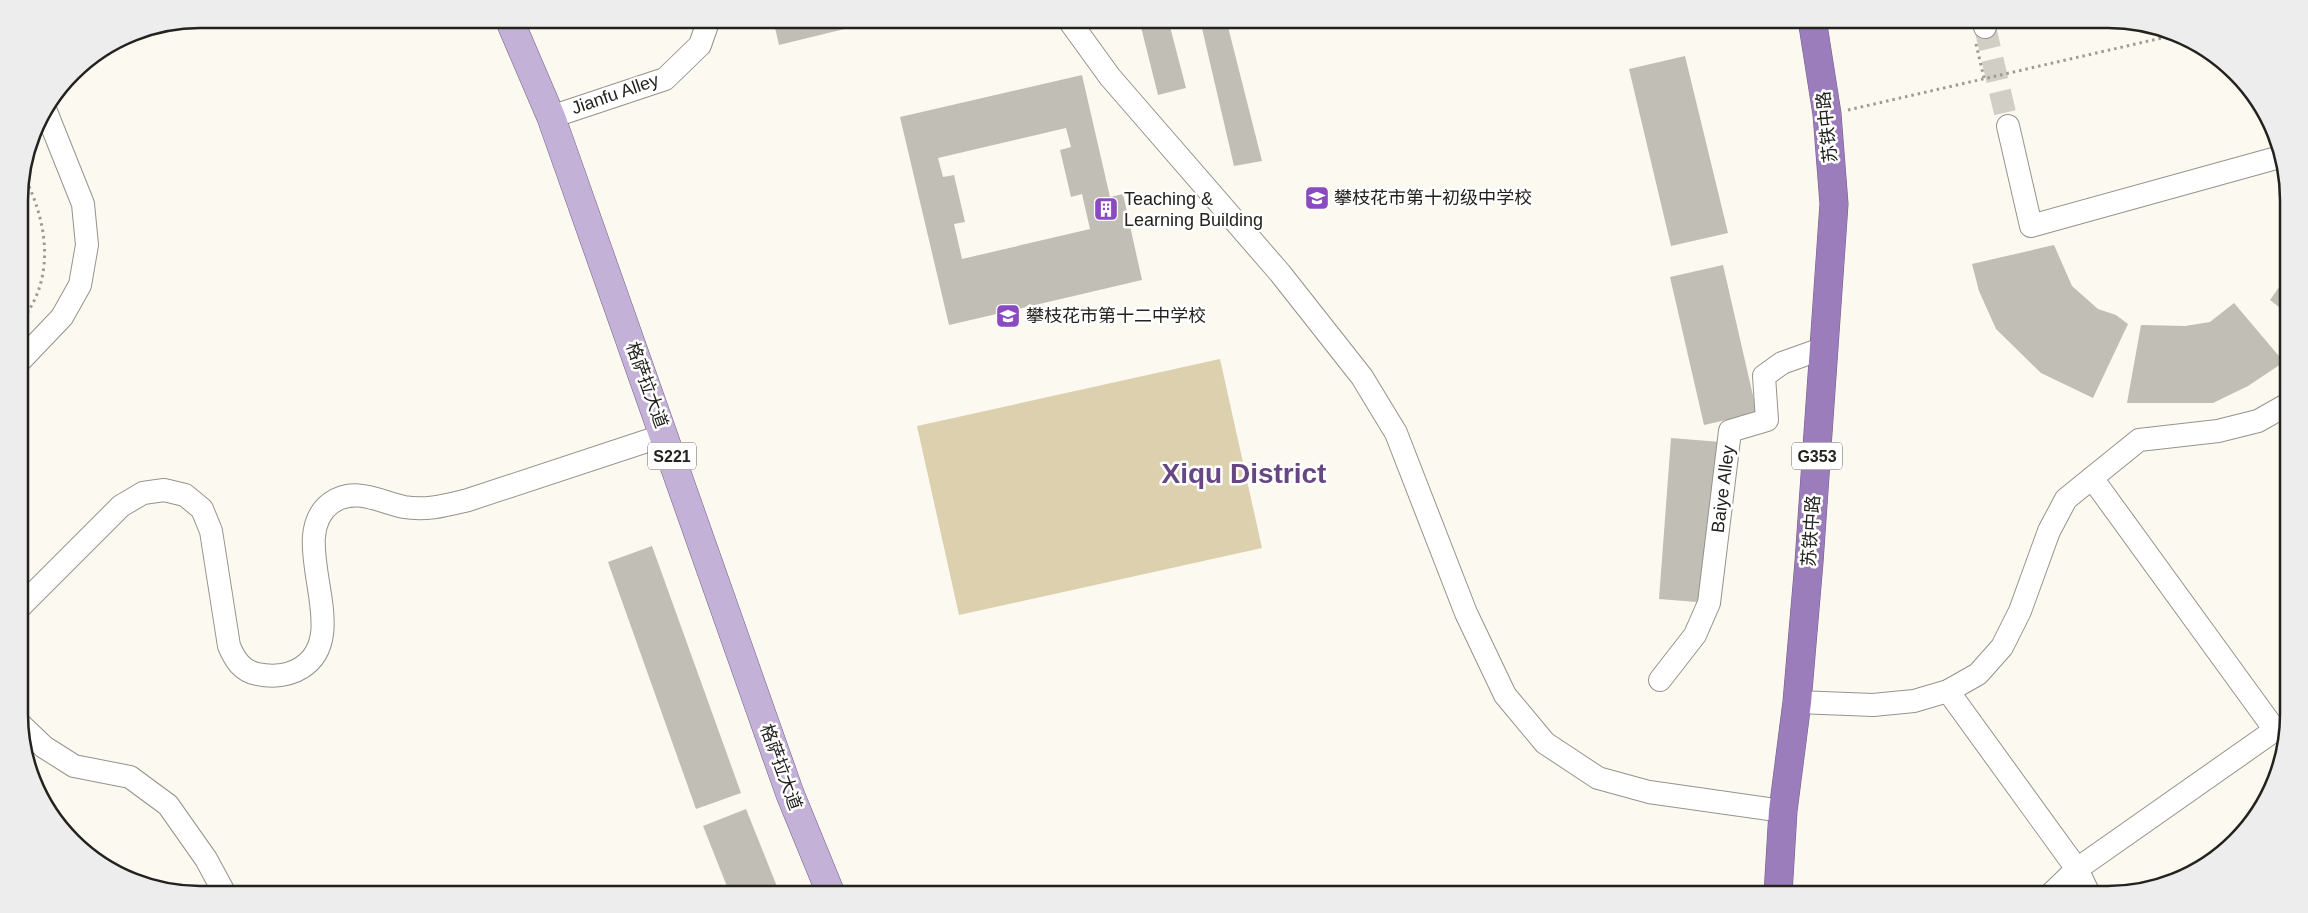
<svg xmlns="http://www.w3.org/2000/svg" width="2308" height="913" font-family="Helvetica,'Noto Sans SC',sans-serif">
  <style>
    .green { fill: #dcd0af }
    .building { fill: #c1beb6; fill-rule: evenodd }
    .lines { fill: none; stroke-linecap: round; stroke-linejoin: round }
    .minor-tunnel { stroke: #d1cec6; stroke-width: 22; stroke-dasharray: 22 11; stroke-linecap: butt }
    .minor-casing { stroke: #96938c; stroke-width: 24 }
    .major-casing { stroke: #725d85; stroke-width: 29 }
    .highway-casing { stroke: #725d85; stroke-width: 29 }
    .path { stroke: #9d9b95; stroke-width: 3; stroke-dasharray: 2.5 4; stroke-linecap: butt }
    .minor { stroke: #fff; stroke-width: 22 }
    .major { stroke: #c4b1d7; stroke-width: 28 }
    .highway { stroke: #9c7dbc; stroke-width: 28 }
    .labels { text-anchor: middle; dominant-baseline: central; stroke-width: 5; stroke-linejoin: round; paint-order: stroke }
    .shield { fill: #fff; stroke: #656462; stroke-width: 1 }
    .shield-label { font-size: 16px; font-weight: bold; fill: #23221f }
    .street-label { font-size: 18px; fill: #23221f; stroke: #fff }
    .poi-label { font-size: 18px; fill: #23221f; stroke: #fff; text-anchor: start }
    .town-label { font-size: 28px; font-weight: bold; fill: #664783; stroke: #fff }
    .rim { fill: none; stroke: #23221f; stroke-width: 2.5 }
  </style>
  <rect width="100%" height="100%" fill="#fcf9f0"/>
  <polygon class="green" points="1220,359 1262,548 959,615 917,426"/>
  <g class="building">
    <polygon points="773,19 876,19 869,23 779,45"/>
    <polygon points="1139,19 1168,19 1186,88 1158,95"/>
    <polygon points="1220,19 1226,19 1262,161 1234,166 1201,24"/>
    <polygon points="1685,56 1728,233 1671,246 1629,69"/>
    <path d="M1082,75l28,122 13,-3 19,86 -193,45 -49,-208zM1066,128l5,19 -11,3 11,47 11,-3 8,35 -128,30 -8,-35 11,-2 -11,-47 -11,2 -5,-19z"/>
    <polygon points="2054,245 2072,286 2098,309 2116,315 2128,324 2093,398 2041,373 1996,329 1979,291 1972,264"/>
    <polygon points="1723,265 1757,413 1704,425 1670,277"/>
    <polygon points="2288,268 2288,314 2270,300 2284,280"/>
    <polygon points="2234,303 2284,362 2248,386 2213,403 2127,403 2141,325 2185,326 2210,322"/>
    <polygon points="1671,438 1721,442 1709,603 1659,599"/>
    <polygon points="652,546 741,793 696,809 608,562"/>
    <polygon points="746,809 780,894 730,894 703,826"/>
  </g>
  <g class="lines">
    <polyline class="minor-tunnel" points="1985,27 2008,126"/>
    <defs>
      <g id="minor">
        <polyline points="1068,19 1110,77 1280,273 1362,377 1396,433 1466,613 1505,695 1545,743 1598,778 1649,792 1783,811"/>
        <polyline points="1983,19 1985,27"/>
        <polyline points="551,117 665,79 700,45 709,19"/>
        <polyline points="2008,126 2031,226 2280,157"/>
        <polyline points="20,361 62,317 80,285 87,245 83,204 45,109"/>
        <path d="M21,606l100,-100 22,-13 21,-3 21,5 17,14 9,22 18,115c6,14 13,25 28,28 15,3 31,2 44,-6 55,-34 -18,-130 30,-165 24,-17 49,-1 73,4 23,4 43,-2 64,-7l197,-65"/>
        <polyline points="1660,680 1695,635 1709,603 1730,431 1767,420 1764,376 1782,363 1824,348"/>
        <polyline points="1948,691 2077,869 2089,894"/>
        <polyline points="1797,702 1873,705 1914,701 1948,691 1978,674 2002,647 2020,611 2049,531 2066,499 2139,440 2218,431 2258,421 2288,404"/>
        <polyline points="22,726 44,747 74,766 130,777 168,805 206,859 225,894"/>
        <polyline points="2051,894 2077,869 2275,730 2092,478"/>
      </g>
      <polyline id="major" points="509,19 551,117 790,794 831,894"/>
      <polyline id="highway" points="1778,894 1783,811 1797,702 1809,562 1834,204 1827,114 1812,19"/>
    </defs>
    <use href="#minor" class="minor-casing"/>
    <use href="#major" class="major-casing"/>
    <use href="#highway" class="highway-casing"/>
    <g class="path">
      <polyline points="1976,44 1984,78"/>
      <polyline points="1848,110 2179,34"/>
      <path d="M20,324c5,-7 10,-15 14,-23 20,-41 9,-89 -11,-127"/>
    </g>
    <use href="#minor" class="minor"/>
    <use href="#major" class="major"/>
    <use href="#highway" class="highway"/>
  </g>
  <defs>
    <symbol id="school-square" viewBox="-11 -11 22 22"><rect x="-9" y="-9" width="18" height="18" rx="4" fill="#8a4ac0" stroke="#fff"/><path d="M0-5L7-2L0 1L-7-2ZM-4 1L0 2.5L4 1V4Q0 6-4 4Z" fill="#fff"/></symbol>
    <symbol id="building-square" viewBox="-11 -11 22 22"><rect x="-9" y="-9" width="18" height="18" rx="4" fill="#8a4ac0" stroke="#fff"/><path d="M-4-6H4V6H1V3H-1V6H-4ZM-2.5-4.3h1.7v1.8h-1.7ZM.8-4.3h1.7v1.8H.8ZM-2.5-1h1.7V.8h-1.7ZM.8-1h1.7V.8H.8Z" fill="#fff"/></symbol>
  </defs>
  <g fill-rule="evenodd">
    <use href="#school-square" x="1303" y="184" width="28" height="28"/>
    <use href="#building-square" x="1092" y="195" width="28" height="28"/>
    <use href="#school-square" x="994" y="302" width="28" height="28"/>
  </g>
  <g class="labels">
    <g class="shield">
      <rect x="648" y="442.5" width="48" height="27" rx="4"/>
      <rect x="1792" y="442.5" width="50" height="27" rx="4"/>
    </g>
    <g class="shield-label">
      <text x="672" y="456">S221</text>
      <text x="1817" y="456">G353</text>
    </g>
    <g class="street-label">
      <text transform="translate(615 94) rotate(-19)">Jianfu Alley</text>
      <text transform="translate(1827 127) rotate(-96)">苏铁中路</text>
      <text transform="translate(647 385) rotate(70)">格萨拉大道</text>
      <text transform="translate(1723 489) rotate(-83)">Baiye Alley</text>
      <text transform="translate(1811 531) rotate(-86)">苏铁中路</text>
      <text transform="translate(781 767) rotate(70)">格萨拉大道</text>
    </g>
    <g class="poi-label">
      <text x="1334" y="198">攀枝花市第十初级中学校</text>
      <text x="1124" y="199">Teaching &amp;<tspan x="1124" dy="21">Learning Building</tspan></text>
      <text x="1026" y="316">攀枝花市第十二中学校</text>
    </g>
    <g class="town-label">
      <text x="1244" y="473">Xiqu District</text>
    </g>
  </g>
  <path d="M0 0H2308V913H0ZM200 28H2108A172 172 0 0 1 2280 200V714A172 172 0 0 1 2108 886H200A172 172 0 0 1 28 714V200A172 172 0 0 1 200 28Z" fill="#ededed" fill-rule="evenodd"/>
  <path class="rim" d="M200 28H2108A172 172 0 0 1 2280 200V714A172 172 0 0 1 2108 886H200A172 172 0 0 1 28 714V200A172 172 0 0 1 200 28Z"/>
</svg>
